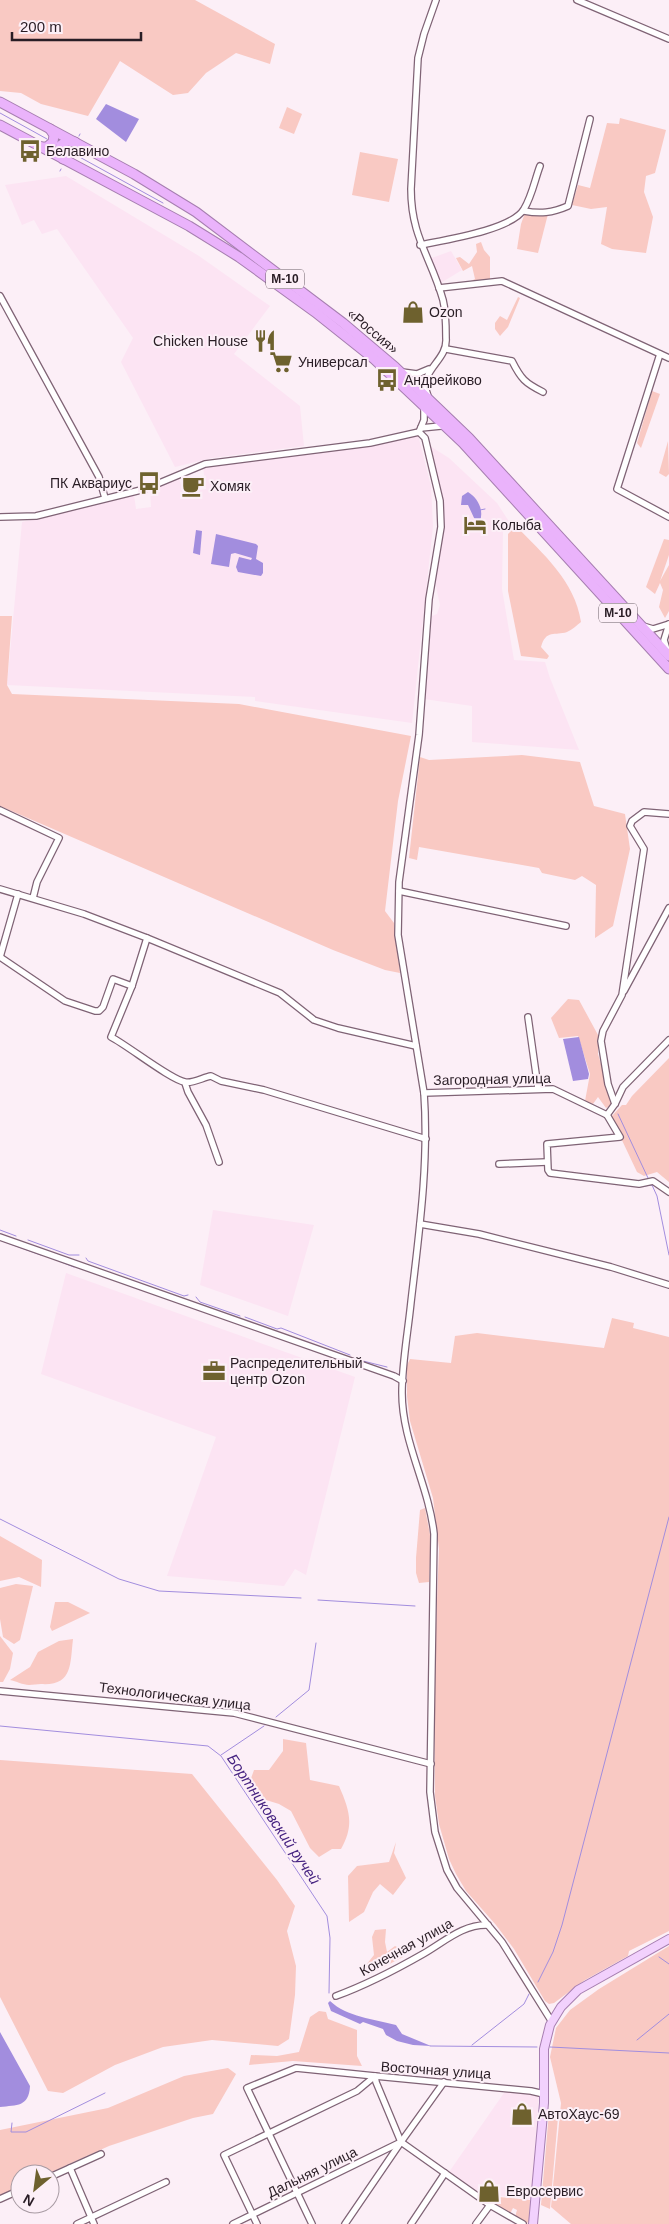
<svg xmlns="http://www.w3.org/2000/svg" width="669" height="2224" font-family="Arial,sans-serif">
  <style>
    .built { fill: #fce4f3 }
    .green { fill: #f9c9c3 }
    .water { fill: #a28dde }
    .lines { fill: none; stroke-linecap: round; stroke-linejoin: round }
    .stream { stroke: #a28dde; stroke-width: 1 }
    .minor-casing { stroke: #7f6375; stroke-width: 8 }
    .major-casing { stroke: #a67eb0; stroke-width: 10 }
    .highway-casing { stroke: #a67eb0; stroke-width: 11 }
    .minor { stroke: #fff; stroke-width: 5.5 }
    .major { stroke: #f2d1fd; stroke-width: 8 }
    .highway { stroke: #eab3fb; stroke-width: 9 }
    .labels { text-anchor: middle; dominant-baseline: central; stroke-width: 4; stroke-linejoin: round; paint-order: stroke }
    .shield { fill: #fceff7; stroke: #685c64; stroke-width: 1 }
    .shield-label { font-size: 12px; font-weight: bold; fill: #291d25 }
    .poi-label { font-size: 14px; fill: #291d25; stroke: #fceff7; text-anchor: start }
    .street-label { font-size: 14px; fill: #291d25; stroke: #fceff7 }
    .water-label { font-size: 15px; font-style: italic; fill: #462381; stroke: #fceff7 }
  </style>
  <rect width="100%" height="100%" fill="#fceff7"/>
  <g class="built">
    <polygon points="66,176 199,256 270,306 234,354 300,406 304,446 212,458 175,467 121,362 133,338 57,229 42,234 34,220 22,225 5,185"/>
    <polygon points="451,251 462,270 439,284 429,259"/>
    <polygon points="418,435 431,486 433,526 412,723 255,701 255,697 7,685 22,522 134,495 136,509 151,507 150,489 179,478 183,492 206,489 203,467 324,452"/>
    <polygon points="425,443 449,458 497,503 512,526 503,531 502,589 514,660 545,662 550,678 579,750 472,742 472,706 424,699 432,616 437,614 440,605 434,577 441,527 439,502"/>
    <polygon points="213,1210 314,1225 288,1316 200,1285"/>
    <polygon points="66,1273 355,1377 306,1575 295,1569 284,1586 167,1576 216,1437 41,1374"/>
    <polygon points="506,2090 539,2095 531,2199 499,2196 493,2204 449,2172"/>
  </g>
  <g class="green">
    <polygon points="0,0 195,0 275,44 270,64 236,53 206,73 188,93 173,95 120,61 88,116 41,104 21,93 0,91"/>
    <polygon points="287,107 302,114 294,134 279,128"/>
    <polygon points="620,118 666,130 655,173 646,176 644,192 653,217 646,253 612,249 601,244 607,207 591,209 572,205 578,185 590,188 607,123 619,124"/>
    <polygon points="360,152 398,159 389,202 352,195"/>
    <polygon points="525,213 548,214 538,253 517,249 521,224"/>
    <polygon points="481,242 484,250 490,257 490,279 488,281 465,284 475,279 472,266 463,271 456,258 460,257 469,264 477,252 476,244"/>
    <polygon points="518,297 520,298 508,327 500,336 495,329 495,323 500,316 507,320"/>
    <polygon points="652,391 660,394 641,448 637,443"/>
    <polygon points="668,441 669,474 666,477 659,473"/>
    <path d="M516,526c27,28 59,55 65,96 -4,3 -9,8 -14,10 -12,4 -21,-3 -26,15l8,9 -2,3 -26,-3 -13,-65v-57z"/>
    <polygon points="664,539 669,540 669,555 660,581 669,565 669,611 665,618 659,607 663,590 660,583 655,594 646,587"/>
    <polygon points="0,616 12,616 7,685 12,694 239,704 411,736 398,801 385,911 394,923 400,973 385,970 333,950 0,806"/>
    <polygon points="522,755 580,762 594,806 625,814 630,849 613,926 595,938 596,885 582,876 575,880 542,873 539,868 419,847 417,860 409,858 420,757 429,760"/>
    <polygon points="568,999 579,1000 598,1035 598,1054 613,1104 606,1108 598,1097 593,1104 585,1101 590,1074 578,1036 559,1038 551,1018"/>
    <polygon points="669,1058 669,1182 657,1172 644,1176 637,1172 611,1117 622,1105 626,1105 632,1096"/>
    <polygon points="612,1318 634,1323 633,1328 669,1337 669,1931 629,1951 628,1956 585,1980 554,2003 549,2004 545,2001 514,1949 496,1925 466,1891 456,1874 449,1859 439,1824 435,1796 434,1679 439,1549 433,1498 410,1421 407,1396 407,1365 410,1359 451,1363 455,1336 477,1333 604,1348"/>
    <polygon points="425,1508 431,1540 429,1582 419,1583 416,1573 416,1558 420,1510"/>
    <polygon points="0,1536 42,1560 41,1587 19,1577 0,1581"/>
    <polygon points="16,1584 33,1586 20,1640 14,1644 3,1637 0,1619 0,1588"/>
    <polygon points="55,1602 68,1602 90,1613 52,1631 50,1627"/>
    <polygon points="0,1636 13,1653 10,1669 3,1682 0,1682"/>
    <path d="M73,1639c-3,25 0,47 -32,45 -4,0 -8,1 -12,1 -6,0 -13,-4 -19,-5l20,-13 8,-15 21,-11z"/>
    <path d="M283,1739l23,4 4,37 29,6c10,23 16,39 2,63h-9l-13,8 -9,-9 -19,-37 -12,-7 -13,-4 -17,-16 5,-14h15l14,-19z"/>
    <polygon points="0,1760 192,1774 277,1880 295,1906 287,1931 296,1966 295,1995 289,2039 278,2046 212,2040 163,2047 115,2065 63,2093 48,2091 0,1997"/>
    <polygon points="396,1842 394,1853 406,1878 393,1895 380,1884 373,1892 364,1912 349,1922 348,1876 357,1866 389,1862"/>
    <polygon points="386,1929 385,1942 387,1952 395,1946 399,1948 403,1957 364,1977 362,1970 374,1955 372,1937 375,1930"/>
    <polygon points="669,1946 669,2224 571,2224 551,2207 561,2103 550,2057 556,2028 570,2010 599,1989"/>
    <polygon points="319,2011 326,2012 328,2019 357,2030 357,2056 362,2066 293,2061 249,2065 251,2055 277,2056 299,2052 310,2017"/>
    <polygon points="228,2068 236,2074 213,2114 193,2118 109,2146 47,2174 20,2174 20,2186 0,2195 0,2130 108,2108 184,2076"/>
    <polygon points="549,2112 558,2117 550,2209 541,2205"/>
    <polygon points="499,2197 530,2200 529,2221 526,2224 515,2217 517,2210 513,2208 511,2212 505,2212 494,2204"/>
  </g>
  <g class="water">
    <polygon points="106,104 139,119 126,142 96,119"/>
    <path d="M468,492c10,6 16,18 12,29l-5,-1 -7,-15h-7l1,-9z"/>
    <polygon points="196,530 202,531 200,555 193,553"/>
    <polygon points="216,534 256,544 258,546 256,559 263,563 263,573 261,576 238,572 236,567 239,557 251,560 252,558 235,553 231,554 229,567 211,564"/>
    <polygon points="579,1037 589,1074 588,1079 573,1081 563,1039"/>
    <path d="M330,2001c17,16 44,18 66,24l6,9 29,12 -18,-1 -16,-4 -11,-6 -3,-6 -20,-7 -3,2 -29,-13 -3,-8z"/>
    <path d="M0,2032l30,54c-1,21 -13,19 -30,21z"/>
  </g>
  <g class="lines">
    <g class="stream">
      <polyline points="0,113 47,139"/>
      <polyline points="79,136 80,134"/>
      <polyline points="65,149 163,203"/>
      <polyline points="60,171 61,169"/>
      <polyline points="480,510 485,509"/>
      <polyline points="618,1114 648,1178"/>
      <polyline points="644,1186 652,1185 657,1196 669,1255"/>
      <polyline points="0,1230 16,1236"/>
      <polyline points="28,1240 69,1255 79,1255"/>
      <polyline points="2,1241 41,1255"/>
      <polyline points="86,1258 88,1261 184,1296 188,1295"/>
      <polyline points="54,1259 74,1267"/>
      <polyline points="196,1297 200,1302 240,1316"/>
      <polyline points="245,1317 277,1329 281,1328 350,1355"/>
      <polyline points="363,1361 387,1367"/>
      <polyline points="0,1519 119,1579 159,1591 301,1598"/>
      <polyline points="318,1600 415,1606"/>
      <polyline points="276,1717 309,1690 316,1643"/>
      <polyline points="0,1726 208,1746 221,1756 327,1916 330,1938 329,1993"/>
      <polyline points="221,1755 264,1726"/>
      <polyline points="659,1957 669,1964"/>
      <polyline points="538,1982 553,1952 562,1925 669,1517"/>
      <polyline points="637,2040 669,2014"/>
      <polyline points="472,2045 524,2004 529,1994"/>
      <polyline points="430,2046 537,2047"/>
      <polyline points="550,2047 669,2053"/>
      <polyline points="12,2123 11,2132 26,2132 105,2093"/>
    </g>
    <defs>
      <g id="minor">
        <polyline points="577,0 669,39"/>
        <path d="M524,211c16,3 28,2 44,-5l22,-87"/>
        <path d="M420,245c24,-5 92,-15 104,-36 8,-13 11,-30 16,-43"/>
        <polyline points="439,288 502,281 669,358"/>
        <polyline points="0,296 99,477 105,498"/>
        <path d="M446,349l66,12c9,18 13,22 31,31"/>
        <polyline points="660,354 617,489 669,517"/>
        <polyline points="402,372 417,374 429,369"/>
        <path d="M428,396c-11,-26 20,-34 18,-58 0,-13 0,-26 -3,-38 -12,-43 -32,-63 -32,-111l7,-131 6,-24 12,-34"/>
        <polyline points="421,428 441,426"/>
        <path d="M419,432l6,6 15,63 1,26 -12,72 -10,136 -20,147 -1,53 26,158c5,70 -5,140 -13,209 -3,30 -9,61 -9,91 0,49 27,93 32,141l-4,258 5,40 12,38 10,18 45,54 50,80"/>
        <polyline points="0,517 36,516 145,489 205,464 370,443 419,432 424,420 424,409"/>
        <polyline points="643,626 653,629 669,624"/>
        <polyline points="668,653 664,640 669,624"/>
        <polyline points="0,810 59,838 37,882 33,898"/>
        <path d="M0,889l84,25 63,24 -15,48 -21,51c16,8 60,43 74,45 7,2 19,-5 26,-6l10,5 43,9 162,49"/>
        <polyline points="399,891 566,926"/>
        <polyline points="147,938 280,993 314,1020 338,1028 416,1046"/>
        <polyline points="0,957 65,1001 95,1011 99,1011 103,1007 113,979 132,986"/>
        <polyline points="0,957 18,894"/>
        <polyline points="624,991 669,908"/>
        <polyline points="528,1017 538,1088"/>
        <polyline points="185,1083 188,1092 206,1125 219,1162"/>
        <polyline points="424,1093 553,1089 607,1115 615,1104 623,1087 669,1040"/>
        <polyline points="615,1104 608,1084 601,1041 603,1031 622,995 644,849 630,826 632,821 644,812 669,814"/>
        <polyline points="607,1115 620,1137 547,1144 548,1170 550,1173 639,1184 653,1181 669,1192"/>
        <polyline points="499,1164 547,1162"/>
        <polyline points="420,1224 479,1234 611,1267 669,1285"/>
        <polyline points="0,1237 394,1376 403,1381"/>
        <polyline points="0,1691 234,1713 431,1764"/>
        <path d="M336,1996c30,-11 59,-26 87,-42 21,-12 40,-30 65,-29"/>
        <polyline points="401,2142 490,2205 523,2224"/>
        <polyline points="70,2168 94,2224"/>
        <polyline points="50,2177 101,2154"/>
        <polyline points="0,2199 20,2190"/>
        <polyline points="77,2224 166,2182"/>
        <polyline points="233,2224 401,2142 444,2082"/>
        <polyline points="257,2224 224,2155 357,2091 375,2076 531,2091 544,2094"/>
        <polyline points="312,2224 247,2088 296,2068 375,2076 376,2082 401,2142 345,2224"/>
        <polyline points="411,2224 445,2173"/>
        <polyline points="476,2224 490,2205"/>
      </g>
      <polyline id="major" points="533,2224 544,2103 544,2049 550,2025 561,2007 578,1990 669,1939"/>
      <g id="highway">
        <polyline points="0,102 134,174 196,212 343,323 395,367 469,438 669,656"/>
        <polyline points="0,125 189,226 239,257 315,312 374,359 463,443 669,669"/>
        <polyline points="41,147 47,147 53,142 54,135 50,129"/>
        <polyline points="63,159 59,152 61,145 67,141 75,142"/>
      </g>
    </defs>
    <use href="#minor" class="minor-casing"/>
    <use href="#major" class="major-casing"/>
    <use href="#highway" class="highway-casing"/>
    <use href="#minor" class="minor"/>
    <use href="#major" class="major"/>
    <use href="#highway" class="highway"/>
  </g>
  <defs>
    <symbol id="bus-bare" viewBox="-9 -9 18 18"><path d="M-5-6H5V4H4V6H2V4H-2V6H-4V4H-5ZM-3.5-4V0h7V-4ZM-3.5 1.2v1.5H-2V1.2ZM2 1.2v1.5H3.5V1.2Z" fill="#6e612e" stroke="#fceff7" stroke-width="2.5" paint-order="stroke"/></symbol>
    <symbol id="shop-bare" viewBox="-9 -9 18 18"><path d="M-5-2.5h2.3a2.7 3.5 0 0 1 5.4 0H5L5.5 6h-11ZM-1.5-2.5h3a1.5 2.3 0 0 0-3 0Z" fill="#6e612e" stroke="#fceff7" stroke-width="2.5" paint-order="stroke"/></symbol>
    <symbol id="restaurant-bare" viewBox="-9 -9 18 18"><path d="M-5-6h1v4h1v-4h1v4h1v-4h1v5L-1.5 .5V6h-2V.5L-5-1ZM5-6V6H3V1.5H1.5Q1.5-4 5-6Z" fill="#6e612e" stroke="#fceff7" stroke-width="2.5" paint-order="stroke"/></symbol>
    <symbol id="supermarket-bare" viewBox="-9 -9 18 18"><path d="M-6-5.5h2.5l.6 2H6L4.5 2H-2.5L-4.4-4H-6ZM-1.5 3.2a1.3 1.3 0 1 0 .1 0ZM3 3.2a1.3 1.3 0 1 0 .1 0Z" fill="#6e612e" stroke="#fceff7" stroke-width="2.5" paint-order="stroke"/></symbol>
    <symbol id="cafe-bare" viewBox="-9 -9 18 18"><path d="M-5.5-4.5H6V0H3Q3 3.5 0 3.5H-2.5Q-5.5 3.5-5.5 0ZM3-3.2v2h1.7v-2ZM-6 4.5H4V6H-6Z" fill="#6e612e" stroke="#fceff7" stroke-width="2.5" paint-order="stroke"/></symbol>
    <symbol id="hotel-bare" viewBox="-9 -9 18 18"><path d="M-6-4.5h1.5V1H6V5H4.5V3h-9V5H-6ZM-4 0a1.8 1.8 0 1 1 3.6 0ZM.5 0V-2.5h3Q6-2.5 6 0Z" fill="#6e612e" stroke="#fceff7" stroke-width="2.5" paint-order="stroke"/></symbol>
    <symbol id="office-bare" viewBox="-9 -9 18 18"><path d="M-6-3h4V-5.5h4V-3h4V5H-6ZM-1-4.5V-3h2v-1.5ZM-6 0V1H6V0Z" fill="#6e612e" stroke="#fceff7" stroke-width="2.5" paint-order="stroke"/></symbol>
  </defs>
  <g fill-rule="evenodd">
    <use href="#bus-bare" x="14" y="135" width="32" height="32"/>
    <use href="#shop-bare" x="397" y="296" width="32" height="32"/>
    <use href="#restaurant-bare" x="249" y="325" width="32" height="32"/>
    <use href="#supermarket-bare" x="265" y="346" width="32" height="32"/>
    <use href="#bus-bare" x="371" y="364" width="32" height="32"/>
    <use href="#bus-bare" x="133" y="467" width="32" height="32"/>
    <use href="#cafe-bare" x="177" y="470" width="32" height="32"/>
    <use href="#hotel-bare" x="459" y="509" width="32" height="32"/>
    <use href="#office-bare" x="198" y="1355" width="32" height="32"/>
    <use href="#shop-bare" x="506" y="2098" width="32" height="32"/>
    <use href="#shop-bare" x="473" y="2175" width="32" height="32"/>
  </g>
  <g class="labels">
    <g class="shield">
      <rect x="266" y="269.5" width="38" height="19" rx="4"/>
      <rect x="599" y="603.5" width="38" height="19" rx="4"/>
    </g>
    <g class="shield-label">
      <text x="285" y="279">М-10</text>
      <text x="618" y="613">М-10</text>
    </g>
    <g class="poi-label">
      <text x="46" y="151">Белавино</text>
      <text x="429" y="312">Ozon</text>
      <text x="248" y="341" text-anchor="end">Chicken House</text>
      <text x="298" y="362">Универсал</text>
      <text x="404" y="380">Андрейково</text>
      <text x="132" y="483" text-anchor="end">ПК Аквариус</text>
      <text x="210" y="486">Хомяк</text>
      <text x="492" y="525">Колыба</text>
      <text x="230" y="1363">Распределительный<tspan x="230" dy="16">центр Ozon</tspan></text>
      <text x="538" y="2114">АвтоХаус-69</text>
      <text x="506" y="2191">Евросервис</text>
    </g>
    <g class="street-label">
      <text transform="translate(373 331) rotate(40)">«Россия»</text>
      <text transform="translate(492 1079) rotate(-1)">Загородная улица</text>
      <text transform="translate(175 1696) rotate(7)">Технологическая улица</text>
      <text transform="translate(406 1947) rotate(-29)">Конечная улица</text>
      <text transform="translate(436 2070) rotate(4)">Восточная улица</text>
      <text transform="translate(312 2172) rotate(-26)">Дальняя улица</text>
    </g>
    <g class="water-label">
      <text transform="translate(274 1819) rotate(56)">Бортниковский ручей</text>
    </g>
  </g>
  <g transform="translate(35 2189) rotate(209)"><circle r="24" fill="#fceff7" stroke="#a89ba3"/>
  <path d="M0-4L9 19L0 12L-9 19Z" fill="#6e612e"/>
  <text y="-8" font-size="14" font-weight="bold" text-anchor="middle" fill="#291d25">N</text>
  </g>
  <path d="M12 32v8h129v-8" fill="none" stroke="#291d25" stroke-width="2.5"/>
  <text x="20" y="32" font-size="15" fill="#291d25" stroke="#fceff7" stroke-width="4" paint-order="stroke">200 m</text>
</svg>
